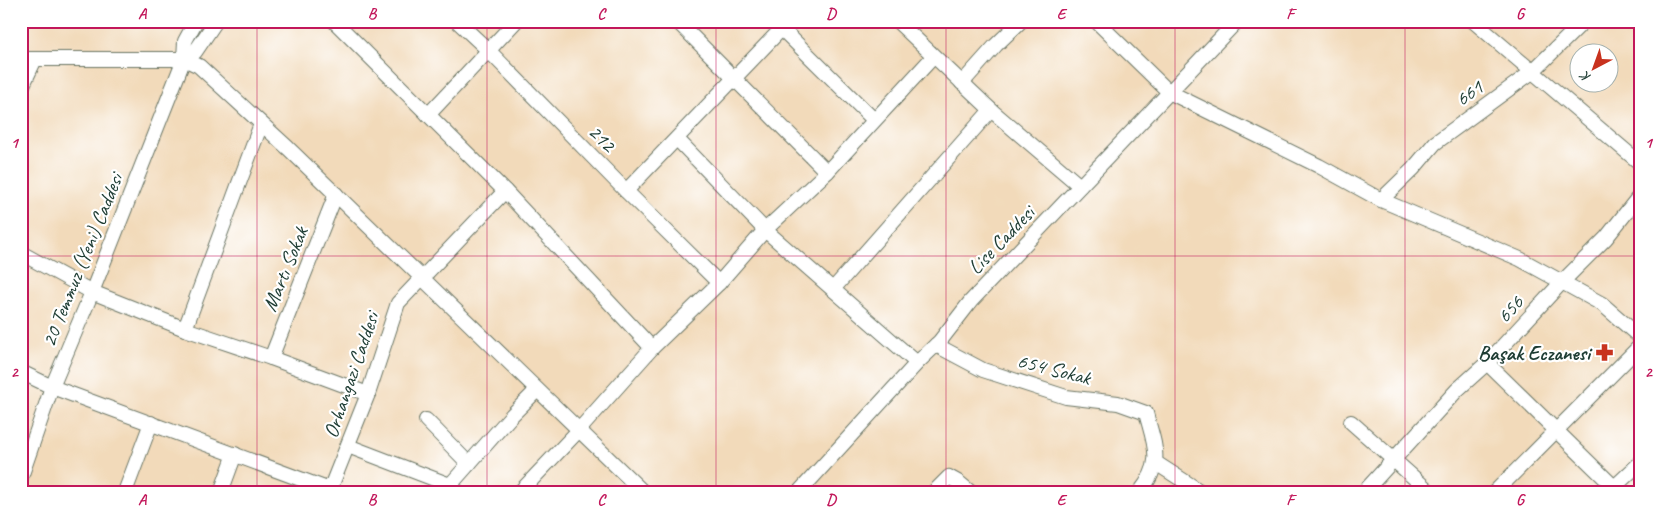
<svg xmlns="http://www.w3.org/2000/svg" width="1662" height="513" font-family="Caveat,sans-serif">
  <style>
    .lines { fill: none; stroke-linecap: round; stroke-linejoin: round }
    .minor-casing { stroke: #697463; stroke-width: 16 }
    .minor { stroke: #fff; stroke-width: 14 }
    .grid { fill: none; stroke: #c2185b; stroke-width: 1; stroke-opacity: 0.55 }
    .labels { text-anchor: middle; dominant-baseline: central; stroke-width: 4.5; stroke-linejoin: round; paint-order: stroke }
    .street-label { font-size: 21px; fill: #1f3d34; stroke: #fff }
    .poi-label { font-size: 21px; font-weight: bold; fill: #1f3d34; stroke: #fff; text-anchor: end }
    .neatline { fill: none; stroke: #c2185b; stroke-width: 2 }
    .grid-label { font-size: 16px; text-anchor: middle; font-weight: bold; fill: #c2185b }
  </style>
  <rect width="100%" height="100%" fill="#fff"/>
  <filter id="ink" filterUnits="userSpaceOnUse"><feTurbulence type="fractalNoise" baseFrequency=".02" numOctaves="2"/><feDisplacementMap in="SourceGraphic" scale="10" xChannelSelector="R" yChannelSelector="G"/><feConvolveMatrix kernelMatrix="1 2 1 2 8 2 1 2 1" color-interpolation-filters="sRGB"/></filter>
  <filter id="wash" filterUnits="userSpaceOnUse"><feTurbulence type="fractalNoise" baseFrequency=".0096" numOctaves="4" result="noise"/><feDisplacementMap in="SourceGraphic" scale="20" xChannelSelector="R" yChannelSelector="G"/><feGaussianBlur stdDeviation="1.12" result="paint"/><feColorMatrix in="noise" values="0 0 0 0 0 0 0 0 0 0 0 0 0 0 0 0 0 1.4 0 .05"/><feComposite in="paint" operator="in"/></filter>
  <g filter="url(#wash)">
    <rect width="100%" height="100%" fill="#f2daba"/>
  </g>
  <g filter="url(#ink)">
    <g class="lines">
      <defs>
        <g id="minor">
          <polyline points="334,21 505,191 652,348"/>
          <polyline points="457,21 488,50 626,191 719,283"/>
          <polyline points="677,21 827,172"/>
          <polyline points="897,21 991,110 1080,186"/>
          <polyline points="1096,21 1169,92 1319,166 1381,200 1520,259 1602,304 1641,338"/>
          <polyline points="1473,21 1641,164"/>
          <polyline points="782,29 874,120"/>
          <polyline points="21,59 184,59 199,66 288,148 643,492"/>
          <polyline points="184,59 195,52 216,21"/>
          <polyline points="962,83 996,45 1021,21"/>
          <polyline points="21,89 35,59"/>
          <polyline points="428,115 516,21"/>
          <polyline points="677,139 765,230 917,363"/>
          <polyline points="626,191 789,21"/>
          <polyline points="1381,200 1413,169 1435,143 1532,72 1584,21"/>
          <polyline points="21,253 92,292 185,329 271,358 368,394"/>
          <polyline points="834,288 991,110"/>
          <polyline points="185,329 261,124"/>
          <path d="M936,345l47,25 83,27 52,6 28,10c9,34 18,49 -6,79"/>
          <polyline points="271,358 336,194"/>
          <polyline points="1487,363 1613,486"/>
          <polyline points="21,372 52,387 330,490"/>
          <polyline points="426,420 469,464"/>
          <polyline points="1351,422 1430,492"/>
          <polyline points="348,446 450,485 458,492"/>
          <polyline points="1156,463 1201,492"/>
          <polyline points="21,477 52,387 92,292 184,59 185,41 196,21"/>
          <polyline points="125,492 151,423"/>
          <polyline points="221,492 235,454"/>
          <polyline points="329,492 368,394 398,303 505,191"/>
          <polyline points="444,492 512,415 537,390"/>
          <polyline points="520,492 579,430 652,348 719,283 765,230 827,172 933,57"/>
          <polyline points="799,492 917,363 940,341 971,301 1237,21"/>
          <polyline points="934,492 949,477 958,482 970,492"/>
          <polyline points="1364,492 1457,390 1487,363 1562,282 1606,238 1641,194"/>
          <polyline points="1495,492 1641,345"/>
          <polyline points="1609,492 1641,462"/>
        </g>
      </defs>
      <use href="#minor" class="minor-casing"/>
      <use href="#minor" class="minor"/>
    </g>
  </g>
  <path class="grid" d="M257,21v471M487,21v471M716,21v471M946,21v471M1175,21v471M1405,21v471M21,256h1620"/>
  <defs>
    <symbol id="pharmacy-bare" viewBox="-9 -9 18 18"><path d="M-2-6h4v4h4v4h-4v4h-4v-4h-4v-4h4Z" fill="#c8321e" stroke="#fff" stroke-width="2.5" paint-order="stroke"/></symbol>
  </defs>
  <g fill-rule="evenodd">
    <use href="#pharmacy-bare" x="1592" y="340" width="25" height="25"/>
  </g>
  <g class="labels">
    <g class="street-label">
      <text transform="translate(1469 93) rotate(-36)">661</text>
      <text transform="translate(602 138) rotate(46)">212</text>
      <text transform="translate(1001 240) rotate(-46)">Lise Caddesi</text>
      <text transform="translate(82 260) rotate(-68)">20 Temmuz (Yeni) Caddesi</text>
      <text transform="translate(285 269) rotate(-68)">Martı Sokak</text>
      <text transform="translate(1510 309) rotate(-48)">656</text>
      <text transform="translate(1054 369) rotate(14)">654 Sokak</text>
      <text transform="translate(351 375) rotate(-71)">Orhangazi Caddesi</text>
    </g>
    <g class="poi-label">
      <text x="1590" y="353">Başak Eczanesi</text>
    </g>
  </g>
  <rect width="1662" height="513" fill="none" stroke="#fff" stroke-width="55"/>
  <g transform="translate(1594 68) rotate(221)"><circle r="24" fill="#ffffff" stroke="#a5b1ae"/>
  <path d="M0-4L9 19L0 12L-9 19Z" fill="#c8321e"/>
  <text y="-8" font-size="14" font-weight="bold" text-anchor="middle" fill="#1f3d34">K</text>
  </g>
  <rect x="28" y="28" width="1606" height="458" class="neatline"/>
  <g class="grid-label">
    <text x="142" y="19">A</text>
    <text x="372" y="19">B</text>
    <text x="601" y="19">C</text>
    <text x="831" y="19">D</text>
    <text x="1061" y="19">E</text>
    <text x="1290" y="19">F</text>
    <text x="1520" y="19">G</text>
    <text x="14" y="148">1</text>
    <text x="1648" y="148">1</text>
    <text x="14" y="377">2</text>
    <text x="1648" y="377">2</text>
    <text x="142" y="505">A</text>
    <text x="372" y="505">B</text>
    <text x="601" y="505">C</text>
    <text x="831" y="505">D</text>
    <text x="1061" y="505">E</text>
    <text x="1290" y="505">F</text>
    <text x="1520" y="505">G</text>
  </g>
</svg>
